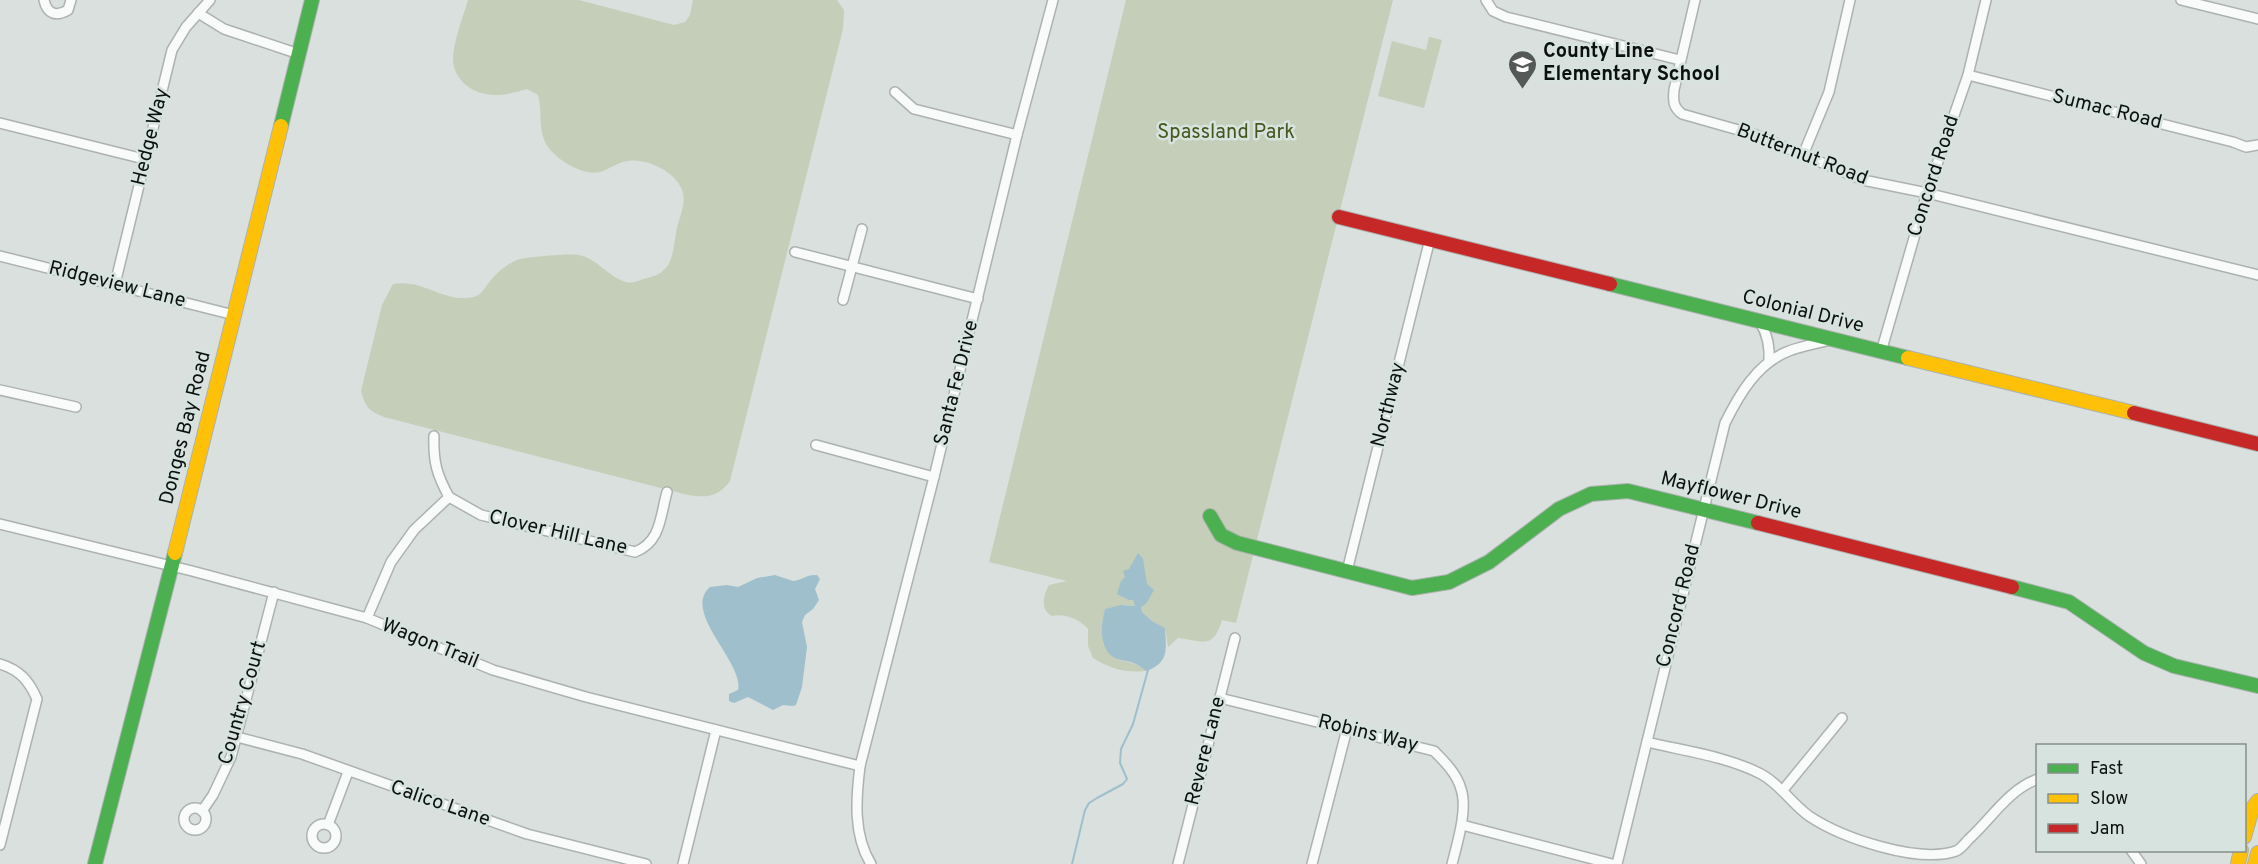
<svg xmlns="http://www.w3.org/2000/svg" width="2258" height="864" font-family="Overpass,sans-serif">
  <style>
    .green { fill: #c4ceb8 }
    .water { fill: #9fbfcd }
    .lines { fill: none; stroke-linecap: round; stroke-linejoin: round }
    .stream { stroke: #9fbfcd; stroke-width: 2 }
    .street-casing { stroke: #acb2b0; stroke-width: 12 }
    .fast-casing { stroke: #acb2b0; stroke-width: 16 }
    .slow-casing { stroke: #acb2b0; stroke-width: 16 }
    .jam-casing { stroke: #acb2b0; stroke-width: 16 }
    .street { stroke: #f9fafa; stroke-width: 9 }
    .fast { stroke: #4caf50; stroke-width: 14 }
    .slow { stroke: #ffc107; stroke-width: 14 }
    .jam { stroke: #c62828; stroke-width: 14 }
    .labels { text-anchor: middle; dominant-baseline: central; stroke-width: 5; stroke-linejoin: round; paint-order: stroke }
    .poi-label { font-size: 20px; font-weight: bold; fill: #0c1110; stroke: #d6e3df; text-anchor: start }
    .street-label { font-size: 20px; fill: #0c1110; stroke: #d6e3df }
    .park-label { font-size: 20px; fill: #47561b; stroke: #d6e3df }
  </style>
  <rect width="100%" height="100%" fill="#d9e0de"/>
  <g class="green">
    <path d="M468,0h111l95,25 11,-3 5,-7 3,-15h144l7,10 -1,19 -113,452c-12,16 -23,17 -42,14l-304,-78c-16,-7 -18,-9 -23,-26l21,-86 11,-21c27,-5 46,14 70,14 19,0 18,-6 28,-18 7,-9 19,-18 29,-21 8,-2 52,-6 59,-4 19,4 29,22 47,27 5,2 12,-1 17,-3 29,-5 29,-21 33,-46 2,-13 10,-27 7,-40 -5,-20 -35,-35 -55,-32 -9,1 -17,7 -25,10 -17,7 -45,-10 -55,-24 -11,-17 -5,-34 -10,-52l-11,-6c-10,3 -21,6 -32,6 -21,0 -41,-14 -42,-35 0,-17 10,-43 15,-60z"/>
    <path d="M1126,0h267l-157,623 -14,-3c-9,30 -19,21 -44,18l-10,9 -3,-19 -13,-7 -10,-9 -1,-5 5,-3 -29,-9 16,5 2,6 -10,-1 -20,4 -3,14 1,20 17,17 18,5 8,6c-21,2 -35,-2 -53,-13l-5,-12v-17c-8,-10 -24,-16 -36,-13 -12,-6 -9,-21 -3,-31l18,-4 -78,-19z"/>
    <polygon points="1429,37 1442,40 1424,108 1378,96 1392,41 1426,50"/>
  </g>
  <g class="water">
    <path d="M1138,553l5,6 4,25 7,6 -8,14 -5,3 1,5 10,9 13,7c1,20 5,35 -19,43 -3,-2 -5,-4 -8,-6 -7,-4 -16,-4 -23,-7 -17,-9 -14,-35 -10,-49l16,-4 14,1 -2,-6h-4l-12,-6 4,-13 4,-4 -2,-6 6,-2z"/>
    <path d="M775,575l18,6c9,-1 14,-7 24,-6l3,4 -5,10 4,11 -6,9 -8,6 -3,7 5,25 -5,40 -6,18 -3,1 -10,-1 -10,5 -25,-13 -14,6 -5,-2v-7l9,-4c7,-27 -57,-78 -28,-103l17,-2 11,2 19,-9z"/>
  </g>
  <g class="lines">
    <polyline class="stream" points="1072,864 1085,810 1089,803 1097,798 1123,784 1127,779 1120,763 1121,749 1133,724 1148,670"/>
    <defs>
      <g id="street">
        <path d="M44,0c3,14 12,17 24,10l3,-10"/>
        <polyline points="1486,0 1493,11 1506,17 1680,60"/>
        <path d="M1695,0l-21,90c-1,11 -1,17 8,24l74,21 107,45 64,13 331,82"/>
        <polyline points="2181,0 2258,19"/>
        <polyline points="198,13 224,29 299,54"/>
        <polyline points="1968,75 2233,142 2246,147 2258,145"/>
        <polyline points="895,92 914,109 1017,135"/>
        <polyline points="0,123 144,159"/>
        <polyline points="1803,155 1829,92 1850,0"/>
        <polyline points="795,252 978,299"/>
        <polyline points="0,256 234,315"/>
        <polyline points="115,284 172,50 186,27 210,0"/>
        <polyline points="843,300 862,229"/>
        <path d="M1760,322c8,13 10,25 9,40"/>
        <polyline points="1881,352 1927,193 1968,75 1986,0"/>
        <polyline points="0,390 76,407"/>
        <polyline points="816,445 934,477"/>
        <path d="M449,497l32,18 154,37c26,-10 25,-35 32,-60"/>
        <polyline points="0,524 192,571 367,618 493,670 586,697 860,766"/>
        <polyline points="1347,571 1430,239"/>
        <path d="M367,618l24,-56 23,-32 35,-33c-12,-22 -16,-35 -15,-61"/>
        <path d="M0,664c20,6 29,17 37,35l-37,146"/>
        <path d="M1220,698l214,53c11,11 23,23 27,38 7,20 -4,55 -9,75"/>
        <polyline points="237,737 302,754 527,834 646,864"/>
        <path d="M1647,742c37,9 79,14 114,32 19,10 31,30 48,42 33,22 109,48 147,35 5,-2 9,-8 13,-12 22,-20 40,-50 69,-60"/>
        <polyline points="1783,790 1842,718"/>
        <circle cx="195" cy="819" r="11"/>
        <polyline points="202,811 213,795 231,757 274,592"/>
        <circle cx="324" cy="836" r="12"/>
        <polyline points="328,825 348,772"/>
        <polyline points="1462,825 1612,864"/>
        <polyline points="2131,850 2141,864"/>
        <polyline points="683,864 716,730"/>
        <path d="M871,864c-18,-29 -15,-66 -11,-98l74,-289 83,-342 36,-135"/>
        <polyline points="1178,864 1235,638"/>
        <polyline points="1312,864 1347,729"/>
        <path d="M1617,864l108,-441c14,-28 32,-60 64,-72 13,-5 27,-7 40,-11"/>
      </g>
      <g id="fast">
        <polyline points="281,126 312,0"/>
        <polyline points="1610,284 1908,358"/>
        <polyline points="1210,516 1221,535 1237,543 1412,588 1449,582 1489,562 1559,509 1591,494 1628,491 1758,523"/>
        <polyline points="2012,587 2069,602 2144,653 2174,666 2258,686"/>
        <polyline points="95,864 175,553"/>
      </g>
      <g id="slow">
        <polyline points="1908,358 2134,413"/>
        <polyline points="175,553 281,126"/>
        <polyline points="2244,837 2252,809 2258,801"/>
        <polyline points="2238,864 2241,850"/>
        <polyline points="2255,864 2258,853"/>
      </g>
      <g id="jam">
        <polyline points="1339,217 1610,284"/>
        <polyline points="2134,413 2258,444"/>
        <polyline points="1758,523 2012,587"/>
      </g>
    </defs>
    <use href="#street" class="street-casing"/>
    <use href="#fast" class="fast-casing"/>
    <use href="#slow" class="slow-casing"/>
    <use href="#jam" class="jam-casing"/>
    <use href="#street" class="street"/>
    <use href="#fast" class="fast"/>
    <use href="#slow" class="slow"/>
    <use href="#jam" class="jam"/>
  </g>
  <defs>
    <symbol id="school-pin" viewBox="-11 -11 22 30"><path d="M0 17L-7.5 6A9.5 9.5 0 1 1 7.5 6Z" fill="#545958" stroke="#d6e3df"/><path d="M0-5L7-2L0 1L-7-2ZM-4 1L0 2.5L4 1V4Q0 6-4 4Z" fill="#fff"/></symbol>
  </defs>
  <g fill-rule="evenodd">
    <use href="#school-pin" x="1506" y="48" width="33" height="45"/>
  </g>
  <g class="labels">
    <g class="poi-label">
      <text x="1543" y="52">County Line<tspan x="1543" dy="23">Elementary School</tspan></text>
    </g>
    <g class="street-label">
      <text transform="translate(2107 110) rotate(14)">Sumac Road</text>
      <text transform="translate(151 137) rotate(-76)">Hedge Way</text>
      <text transform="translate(1802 155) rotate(21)">Butternut Road</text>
      <text transform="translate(1934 176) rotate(-72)">Concord Road</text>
      <text transform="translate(117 285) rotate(14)">Ridgeview Lane</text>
      <text transform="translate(1803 312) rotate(14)">Colonial Drive</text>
      <text transform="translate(957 383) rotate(-76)">Santa Fe Drive</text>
      <text transform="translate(1389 405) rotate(-76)">Northway</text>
      <text transform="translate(186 428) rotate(-76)">Donges Bay Road</text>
      <text transform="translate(1731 496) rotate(14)">Mayflower Drive</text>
      <text transform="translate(558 533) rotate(13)">Clover Hill Lane</text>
      <text transform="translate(1679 606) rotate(-76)">Concord Road</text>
      <text transform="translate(430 644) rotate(22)">Wagon Trail</text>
      <text transform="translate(243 703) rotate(-74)">Country Court</text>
      <text transform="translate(1368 734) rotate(14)">Robins Way</text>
      <text transform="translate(1206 751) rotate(-76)">Revere Lane</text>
      <text transform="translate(440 804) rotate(19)">Calico Lane</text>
    </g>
    <g class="park-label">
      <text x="1226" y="133">Spassland Park</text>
    </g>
  </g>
  <rect x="2036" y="744" width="210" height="108" fill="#d6e3df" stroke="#858f8c" stroke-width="1.5"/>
  <rect x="2048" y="764" width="30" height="9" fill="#4caf50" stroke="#858f8c" stroke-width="1.5"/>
  <text x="2090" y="774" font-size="18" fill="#0c1110">Fast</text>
  <rect x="2048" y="794" width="30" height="9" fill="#ffc107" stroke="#858f8c" stroke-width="1.5"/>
  <text x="2090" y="804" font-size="18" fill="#0c1110">Slow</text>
  <rect x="2048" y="824" width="30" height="9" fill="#c62828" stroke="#858f8c" stroke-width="1.5"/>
  <text x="2090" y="834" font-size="18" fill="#0c1110">Jam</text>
</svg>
